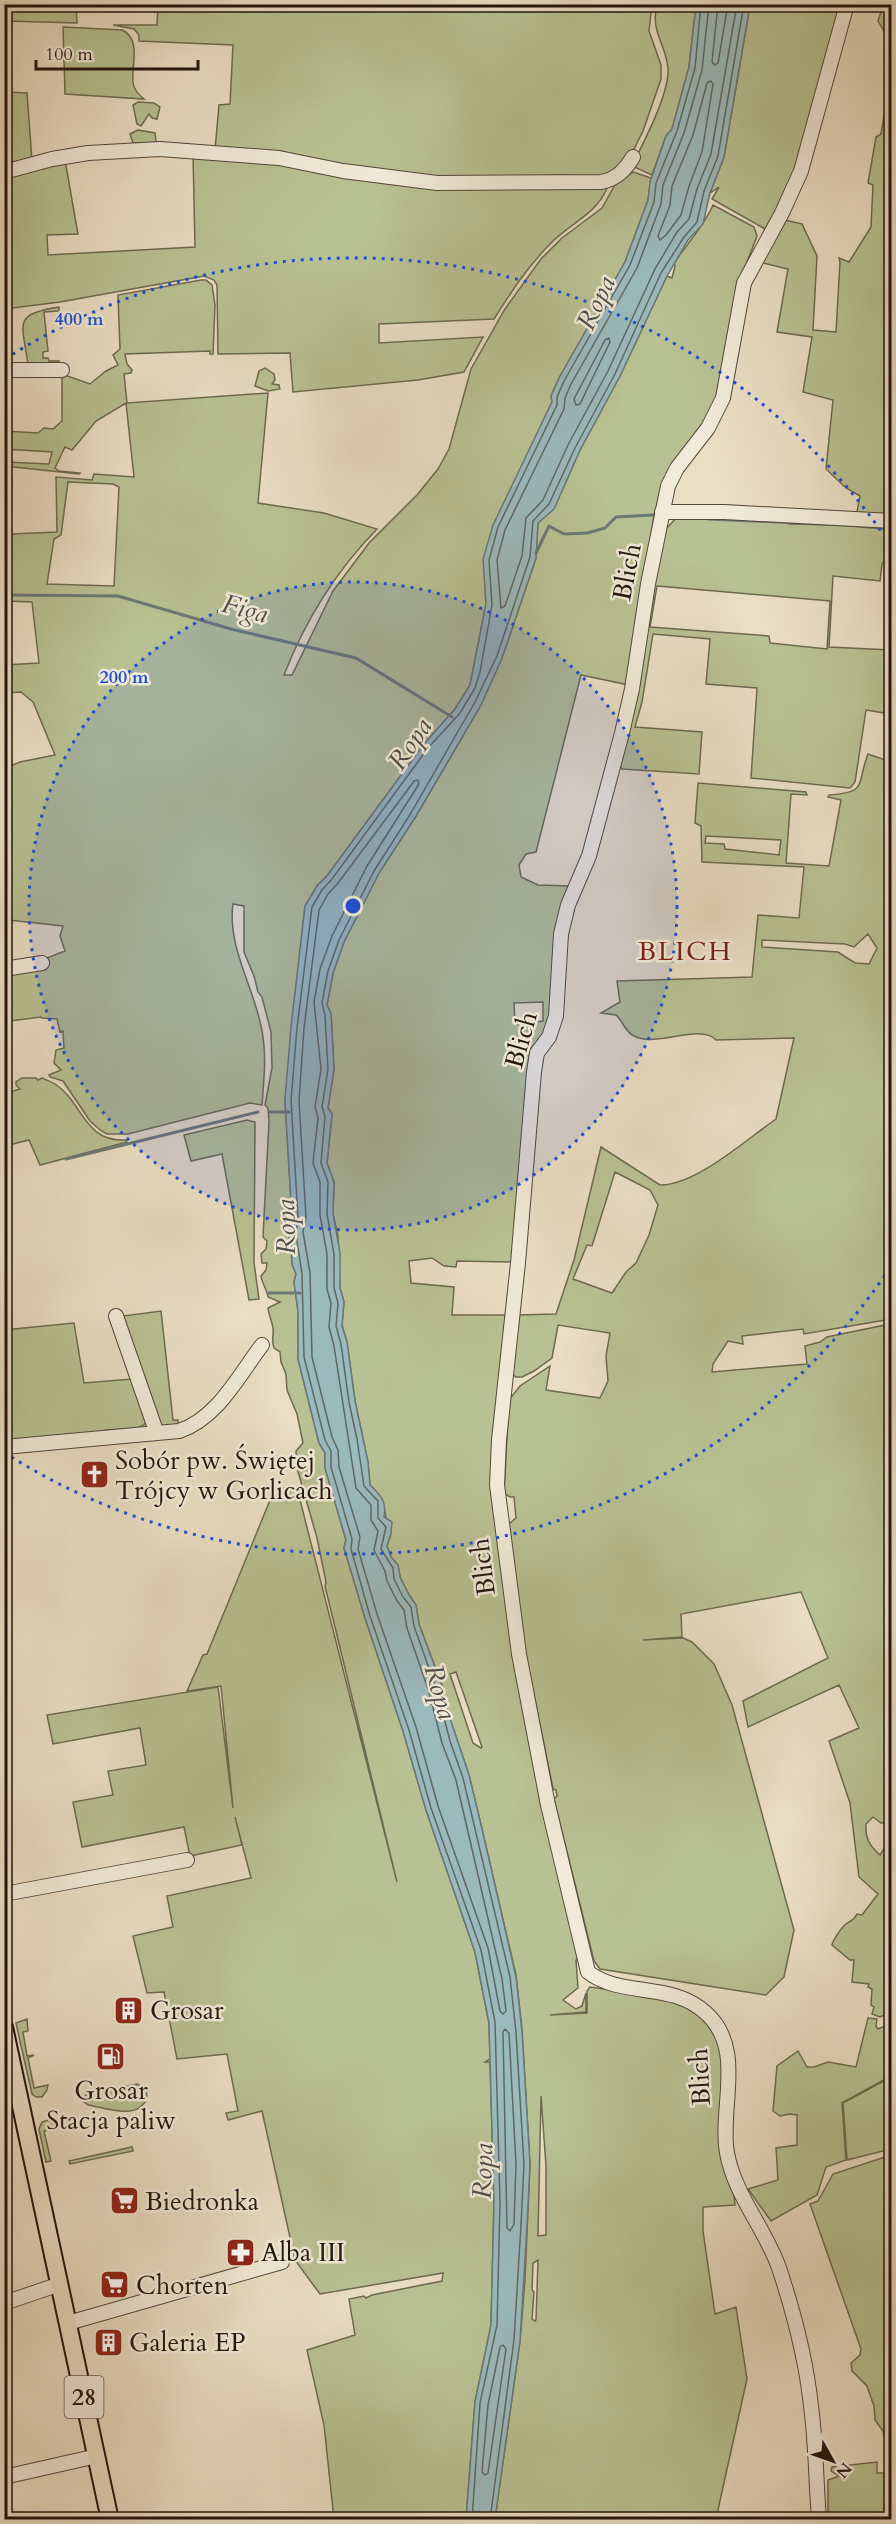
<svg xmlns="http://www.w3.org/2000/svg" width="896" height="2524" font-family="Cardo,serif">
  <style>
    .green { fill: #b8c193; stroke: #6d6a50; stroke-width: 1.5; fill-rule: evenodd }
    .water { fill: #9bbabd; stroke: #6b7877; stroke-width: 1.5 }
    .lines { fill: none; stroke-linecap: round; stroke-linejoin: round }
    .shore { stroke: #5e6766; stroke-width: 1.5 }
    .stream { stroke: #6b7877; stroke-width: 3 }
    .minor-casing { stroke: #54463b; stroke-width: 16 }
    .major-casing { stroke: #22140e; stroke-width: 20 }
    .minor { stroke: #f1ead8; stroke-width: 14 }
    .major { stroke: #eadec3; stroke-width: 16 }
    .ring { fill: none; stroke: #1d4ed8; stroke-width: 3; stroke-dasharray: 3 6 }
    .labels { text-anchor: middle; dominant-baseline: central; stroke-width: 5; stroke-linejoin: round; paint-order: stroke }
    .shield { fill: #f1ead8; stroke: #60544b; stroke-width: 1.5 }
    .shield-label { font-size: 24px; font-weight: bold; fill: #22140e }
    .street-label { font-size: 26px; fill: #22140e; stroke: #f1ead8 }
    .poi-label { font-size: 26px; fill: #22140e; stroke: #f1ead8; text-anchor: start }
    .water-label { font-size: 27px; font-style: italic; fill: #4c4e4b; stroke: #f1ead8 }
    .neighbourhood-label { font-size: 27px; letter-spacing: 1.5px; fill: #7a1f14; stroke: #f1ead8 }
    .centre { fill: #1d4ed8; stroke: #f1ead8; stroke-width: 3 }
    .ring-label { font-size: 18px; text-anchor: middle; font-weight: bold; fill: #1d4ed8; stroke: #f1ead8; stroke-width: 5; stroke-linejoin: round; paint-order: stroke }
  </style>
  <rect width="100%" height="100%" fill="#eadec3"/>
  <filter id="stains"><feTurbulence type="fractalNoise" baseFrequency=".00333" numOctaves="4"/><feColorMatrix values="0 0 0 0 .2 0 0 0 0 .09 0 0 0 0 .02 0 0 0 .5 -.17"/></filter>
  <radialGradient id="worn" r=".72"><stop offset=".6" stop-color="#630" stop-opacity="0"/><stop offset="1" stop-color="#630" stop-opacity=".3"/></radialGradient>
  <g class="green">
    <polygon points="5,4 76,5 77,23 5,21"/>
    <polygon points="158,4 652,5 649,31 661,65 661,79 643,131 630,157 620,169 597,177 559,175 457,181 215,150 219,105 230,104 233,45 139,41 139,35 134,29 113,25 157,25"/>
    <path d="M657,5h39l-7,62 -17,62 -6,7 -14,39 -20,-9c11,-23 38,-73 36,-98 -2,-24 -18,-36 -11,-63z"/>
    <polygon points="750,5 842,5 802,152 768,229 765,229 712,199 719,187 710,193 724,157"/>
    <polygon points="883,5 891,20 891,43 878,21"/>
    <path d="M63,27l59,3c20,9 9,36 11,53 1,7 6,12 11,16l-79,-5z"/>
    <polygon points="891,75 891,517 856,517 860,496 846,488 826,469 833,400 803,392 812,337 777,332 788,269 759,262 785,220 802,224 817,256 813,330 836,332 840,262 839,258 849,262 871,227 873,185 868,183 876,137 881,134"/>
    <polygon points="5,92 27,93 32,161 5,168"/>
    <polygon points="138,102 154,103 160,107 157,119 152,118 149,114 141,126 137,124 133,105"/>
    <polygon points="138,130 155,133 156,141 153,144 133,143 130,134"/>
    <path d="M193,154l85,6 54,13 268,11 7,4c-10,26 -38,36 -56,55 -23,23 -40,49 -57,76l-115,5v19l104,-6 -19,35 -46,8 -125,12 -3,-39 -72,1 -1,-69 -3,-5 -10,-4 -144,26 -55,7v-134l60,-15 13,74 -31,1 1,20 147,-8z"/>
    <path d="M633,172l18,6 -3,22 -23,62 -66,116 -8,18 1,6 -26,55 -41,127 1,20 -16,81 -15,24 -31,35 -97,132 -10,10 -12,20 -20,194 7,118 -2,11 2,35 4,10 -2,8 4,29v48l21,84 6,10v15l21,72 -2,8 21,70 38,113 23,79 49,142 14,71 1,36 -5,3h5l4,140 -3,123 -16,77 -9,117h-132l-10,-94 -17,-75 48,-15 -6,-36 15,-3 2,2 6,-3 70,-14 1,-8 -123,21 -25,-34 -33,-149 -34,9 -2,-7 12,-2 -11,-57 -50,5 -13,-67 -17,1 -14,-57 40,-9 -6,-31 84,-18 -16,-61 7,28 -52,11 -6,-29 -102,20 -9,-45 40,-7 -5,-24 38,-6 -6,-37 -87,16 -6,-29 171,-28 15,121 -12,-122 -34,5 16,-36 4,-1 68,-166h22l100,394 -72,-296 1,-4 -9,-44 -20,-70 -1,-17 7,-8 -6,-29 -10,-24 -1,-16 -5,-12 -1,-10 -6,-4c-3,-9 0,-12 -1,-20 -1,-7 -4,-12 -5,-20l12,-6 -12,-5c-1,-8 -6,-13 -7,-21l5,-6 1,-7h-5l-1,-9 5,-5 1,-8 -4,-4 6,-115 -1,-14 -3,-3 7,-37 -1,-36 -9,-35 -4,-5 -4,-16 -10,-24v-46l-11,-2c-6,41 20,82 28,122 6,26 3,53 1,79l-12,-2 -122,31h-21l-7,-4 -10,-9 -27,-40 -13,-4 -1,-2 12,-5 -7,-7 2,-13 8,-2 -1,-17 -3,1 -3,-13 -15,-1 -1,-1 -31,4 -2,-3 -3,1v-48l43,-7 -1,-6 18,-7 -5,-15 3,-10 -54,-6 -4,6v-158l15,-6 35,-7 -22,-53 -12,-10 -16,1v-28l34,-2 -7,-61 -27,-1v-129l7,3 -1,59 46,-2 -1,-55 36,3 2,-6 40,3 -8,-74 -30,18 -24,29 -7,-3 -10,21 4,3 21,2 -1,1 -74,-8v-4l44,2 3,-12 -47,-3v-18l33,2 6,-5 9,1 9,-8v-47l28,10 16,-13 12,-6 -5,-10 7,-6 -2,-54 83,-15h5l6,5 3,20 -2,49h-3v-3l-85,3 2,10 5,6 -1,3 -7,1 3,29 141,-10 -10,110 66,10 53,16c-40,41 -72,92 -93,146h8l41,-84 36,-48 48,-48 21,-26 11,-20 22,-80 34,-60 36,-50 21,-21 40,-30 14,-25zM68,482l45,2 6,3 -5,99 -67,-2 7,-45 7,-4z"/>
    <path d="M713,205l41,22 3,9 -15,39 -24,118 -7,19 -48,70 -9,33 -25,170 -48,-10 -45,177 -10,2 -7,11 2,12 17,8 33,1 -18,119 -8,32 -7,2 -3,7 -5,2 6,4 -20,210 -59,-1 -1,6 -12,-1 -12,-8 -23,3 2,22 43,4 -2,28h57l-13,180 83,462 -3,3 2,28 -15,12 13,9 6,-3 4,-13v19l-36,3 37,-2v-22l3,-4 82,12 35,21 14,26 14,159 -32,2v24l12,83 21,-7 11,72 -31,140h-221l25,-178 5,-61 5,-116 -8,-135 -6,-54 -34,-146 -13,-54 -26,-77 1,-7 -25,-67 -3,-19 -7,-10 -9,-18 -2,-12 -7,-8 -4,-11 4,-13c-11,-23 0,-28 -21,-48l-2,-23 -13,-61 -8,-59 -5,-17 2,-23 -4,-14 -2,-52 -5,-22 1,-32 -7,-19 5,-49 -4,-6 6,-39 -3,-55 -4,-9 6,-32 11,-31 35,-69 37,-57 65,-111 21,-47 34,-100 2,-35 16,-15 26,-58 40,-74 47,-100 5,2 3,-12 -1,-3c13,-19 30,-37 39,-58zM543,1002v19l-28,3 -1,-21zM456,1672l26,75 -1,1 -8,-5 -23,-69zM541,2096l5,70v69l-8,1zM538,2260l-2,60 -1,1 -3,-2 2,-27 -2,-2 1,-27z"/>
    <path d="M59,307v4l-15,1 4,39 -5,1v6h5l1,3h10v3l-31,1c-5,-41 -17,-51 31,-58z"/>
    <polygon points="265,368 274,374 275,380 272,384 279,385 280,389 268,391 255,386 259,371"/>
    <path d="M690,517l93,5 7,2 101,2v25l-9,13 -2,17 -47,-5 -4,71 62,3v64l-25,-4 -11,72 -5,6 -99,-10 6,-90 -51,-4 4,-45 -57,-5 -11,68 -7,25 67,5 -3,42 -77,-5 -3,-4 46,-235 11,-12zM657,586l173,15 -3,48 -57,-6 -1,-7 -119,-9z"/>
    <path d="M868,754l23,8v557l-87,15 -1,-5 -61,7 1,8 -15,-3 -15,23 -1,8 95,-8 -2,-18 15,-4 7,-5 63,-13 2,16 -1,736 -49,27 4,57 -20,7 -9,28 -46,26 -23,-32 30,-9 -2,-32 21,-3v-30l-7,-1 -10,2 -7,-5 4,-45 21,-15 9,16h7l14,-5 28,5 12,-49 9,1 -1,7 2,3 7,-3 3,-8 -3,-3 -5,2 -8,-3 2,-7 -3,-2 1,-16 -4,-2 1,-3 -17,-2 2,-22h-4l-18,-15c1,-5 9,-17 14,-21 5,-4 8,-3 11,-10l5,1 16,-21 -19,-17 -9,-74 -21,-62 30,-13 -20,-43 -91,42 -5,-26 85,-43 -27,-66 -120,22 1,23 -39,3 40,-2 9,4 22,22 18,41 62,225 -10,47 -18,18 -166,-26 -6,-8 -40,-162 3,-3 -1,-6 -3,-1 -28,-139 -16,-126 7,-6 -2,-21h-4l-6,-4 5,-93 11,-14 30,-20 -4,24 54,8 8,-17 -2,-25 4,-23 -52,-8 -6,33 -18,13 -12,6h-6l-4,-3 6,-59 38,-1 18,-54 27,-113 59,38c35,1 87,-46 116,-66l18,-81 -78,2c-16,-17 -60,8 -82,-4 -9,-4 -11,-15 -18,-21l-15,-2 19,-11 -3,-21 135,-4 6,-62 41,3 5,-51 -102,-5 -1,-36 -6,-3 3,-40 108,9 1,3 -16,-1 -5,69 43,3 12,-66 -13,-3 1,-2c39,-3 27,-9 39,-41zM706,836l75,4 -2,15 -54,-6 -1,-5 -19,-1zM868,934l9,14 -8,16 -14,-1 -17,-11 -76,-5v-7l83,4 9,3zM615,1172l35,18 8,15 -9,30 -13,28 -10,9 -14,21 -39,-14 14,-34 5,1zM873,1817l8,6h7l1,18 -9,14c-11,-10 -15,-17 -14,-31z"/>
    <path d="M22,1078h14l2,2 4,-2c4,2 10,4 13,6 28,18 28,58 71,56l1,2 -87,23 -11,-25 -24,6v-66l5,12 10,-3 -4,-4v-3z"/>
    <polygon points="247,1120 255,1122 254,1263 259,1299 249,1300 222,1154 191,1161 184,1135"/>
    <polygon points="161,1311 173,1420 178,1420 178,1425 165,1428 161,1425 123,1316"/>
    <polygon points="74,1323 84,1383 132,1379 148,1420 144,1425 137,1428 107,1430 90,1434 8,1442 7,1429 4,1429 4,1330"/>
    <polygon points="27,2019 28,2031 23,2032 27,2056 34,2055 28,2058 34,2088 48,2085 47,2090 42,2097 36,2097 32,2094 16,2023"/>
    <polygon points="891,2077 891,2149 847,2160 843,2103"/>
    <path d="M137,2084l9,5 1,9c-9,23 -41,10 -59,7l-4,-3 1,-6 11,-8 8,3z"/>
    <polygon points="48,2120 53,2122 57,2128 44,2131 51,2161 46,2162 39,2129 42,2122"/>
    <polygon points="132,2147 133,2151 70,2164 69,2161"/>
    <polygon points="891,2155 892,2449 887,2450 883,2431 875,2420 874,2406 867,2386 852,2371 851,2363 860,2355 861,2349 810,2204 818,2201 833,2174"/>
    <polygon points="877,2462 877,2473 885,2473 885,2468 891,2466 891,2519 828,2519 828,2480 839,2476 831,2471 832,2467"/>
  </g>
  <path class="water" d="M696,5h54l-26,152 -14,36 -7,31 -15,16 -21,36 -47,100 -40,74 -26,59 -16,14 -2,35 -34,100 -21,47 -65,111 -37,57 -35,69 -11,31 -6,32 4,9 3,55 -6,39 4,6 -5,49 7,19 -1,32 7,39v35l4,14 -2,24 5,16 8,59 13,61 2,23c11,11 17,16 14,32l8,5 -1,11 -4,13 4,11 7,8 2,12 9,18 7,10 3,19 25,67 -1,7 26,77 13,54 34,148 6,55 8,132 -3,61 -7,116 -25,178h-29l9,-117 16,-77 3,-123 -5,-179 -14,-71 -49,-142 -23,-79 -38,-113 -21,-70 2,-8 -21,-72v-15l-6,-10 -21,-84v-48l-4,-29 2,-8 -4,-10v-24l-3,-2 3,-20 -7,-118 6,-73 14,-121 12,-20 10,-10 97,-132 31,-35 15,-24 16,-81 -3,-45 10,-34 59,-123 -1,-6 8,-18 66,-116 23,-62 2,-18 16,-46 6,-7 17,-62z"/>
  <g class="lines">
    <g class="shore">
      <polyline points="709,4 702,70 684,133 663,185 661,204 637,268 571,384 565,398 564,409 505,530 497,560 501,608 505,606 522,556 526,518 543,500 568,445 608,371 655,269 677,232 689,219 697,189 711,154 737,4"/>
      <polyline points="718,4 712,62 715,65 718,63 728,4"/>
      <polygon points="711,81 713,84 702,152 689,186 681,215 666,235 660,240 658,236 670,205 672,186 693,135 707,83"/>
      <polygon points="609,338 610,342 580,404 576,405 574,399 605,340"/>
      <polygon points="418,780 419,784 367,866 332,936 320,969 314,1002 321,1069 315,1107 318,1118 313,1163 320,1182 320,1215 327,1254 327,1289 331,1303 329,1327 334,1346 356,1488 371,1505 371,1520 378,1531 374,1550 385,1571 387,1581 397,1601 404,1610 407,1628 429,1692 442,1743 456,1780 502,1979 506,2011 503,2014 500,2011 488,1948 438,1806 416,1727 377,1614 358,1549 360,1537 339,1467 338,1450 332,1437 312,1357 310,1273 303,1232 306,1217 299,1101 304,1028 319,910 328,894 338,883 409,788 414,781"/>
      <polygon points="505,2029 509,2033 516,2164 514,2224 510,2231 507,2228 503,2032"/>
      <polygon points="503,2345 506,2349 488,2473 485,2475 482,2472 488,2405 500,2347"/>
      <polyline points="472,2520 480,2403 497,2325 500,2202 495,2022 481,1950 431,1808 409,1730 370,1616 351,1549 352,1539 331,1467 331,1451 325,1440 304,1357 302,1274 296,1234 298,1218 291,1100 297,1028 312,907 322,890 332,879 428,748 460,713 475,688 480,672 492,605 489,560 498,527 557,405 557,397 564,381 630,265 654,202 656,183 677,131 695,68 701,4"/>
      <polyline points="490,2520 514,2340 521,2225 524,2164 516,2032 510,1977 463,1778 450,1741 437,1691 414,1626 411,1607 403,1597 394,1579 393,1568 381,1549 386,1527 378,1518 378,1501 364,1486 357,1439 349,1402 341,1344 336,1326 338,1303 334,1288 334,1254 327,1214 328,1182 321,1163 325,1116 322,1107 328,1069 325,1015 322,1003 328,971 339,940 374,871 411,813 475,702 497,656 530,557 533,521 549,504 575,448 615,374 661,273 684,237 697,222 704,191 718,156 744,4"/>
    </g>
    <g class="stream">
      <polyline points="708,519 848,525"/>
      <polyline points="857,526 892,529"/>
      <polyline points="536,553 549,526 564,534 587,533 605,528 616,517 653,515"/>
      <polyline points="4,595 118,596 231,629 356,658 452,717"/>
      <polyline points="270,1112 289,1112"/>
      <polyline points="66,1159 258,1112"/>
      <polyline points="269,1293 300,1293"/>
    </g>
    <defs>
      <g id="minor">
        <path d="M4,172l48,-13 36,-6 72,-4 119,9 64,13 94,12 164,-1c16,-3 24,-12 32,-25"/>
        <polyline points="4,370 62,370"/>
        <polyline points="662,512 724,512 892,521"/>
        <polyline points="4,969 42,963"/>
        <polyline points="116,1316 156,1431"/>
        <path d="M4,1447l175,-16c38,-12 60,-56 83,-86"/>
        <polyline points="4,1894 187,1860"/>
        <polyline points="4,2303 60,2284"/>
        <polyline points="68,2323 282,2262"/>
        <polyline points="4,2477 97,2456"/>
        <path d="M819,2520c-3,-38 -3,-77 -8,-114 -5,-47 -17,-93 -32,-138 -14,-40 -44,-72 -52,-115 -8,-45 19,-104 -21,-140 -35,-32 -84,-15 -118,-41l-40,-167 -29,-151 -22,-169 2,-45 19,-177 16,-191 3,-19 12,-16 7,-21 5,-82 7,-29 21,-49 33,-123 10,-44 16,-105 20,-98 9,-18 31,-40 15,-30 21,-115 38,-70 19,-42 46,-167"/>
      </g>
      <polyline id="major" points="4,2027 110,2520"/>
    </defs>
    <use href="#minor" class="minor-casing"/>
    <use href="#major" class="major-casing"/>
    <use href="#minor" class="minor"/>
    <use href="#major" class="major"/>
  </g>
  <circle cx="353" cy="906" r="324" fill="#1d4ed8" fill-opacity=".12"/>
  <g class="ring">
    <circle cx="353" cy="906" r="324"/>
    <path d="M890 1268A648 648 0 0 1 5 1453M5 359A648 648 0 0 1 890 544"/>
  </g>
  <defs>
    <symbol id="church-square" viewBox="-11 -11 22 22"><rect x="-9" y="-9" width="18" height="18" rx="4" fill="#8f2418" stroke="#f1ead8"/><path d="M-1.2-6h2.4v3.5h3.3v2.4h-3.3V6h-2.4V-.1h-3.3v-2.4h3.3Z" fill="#fff"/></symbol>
    <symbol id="building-square" viewBox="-11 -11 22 22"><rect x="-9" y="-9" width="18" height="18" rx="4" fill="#8f2418" stroke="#f1ead8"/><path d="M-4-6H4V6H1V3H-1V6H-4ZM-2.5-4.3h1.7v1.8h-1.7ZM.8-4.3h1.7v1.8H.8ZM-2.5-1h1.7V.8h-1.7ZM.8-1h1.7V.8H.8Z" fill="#fff"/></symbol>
    <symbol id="fuel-square" viewBox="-11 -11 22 22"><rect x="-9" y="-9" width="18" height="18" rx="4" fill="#8f2418" stroke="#f1ead8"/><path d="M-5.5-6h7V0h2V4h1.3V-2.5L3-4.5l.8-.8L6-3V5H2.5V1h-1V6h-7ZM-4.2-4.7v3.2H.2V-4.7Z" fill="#fff"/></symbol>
    <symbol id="supermarket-square" viewBox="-11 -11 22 22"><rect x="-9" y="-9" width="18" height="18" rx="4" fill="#8f2418" stroke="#f1ead8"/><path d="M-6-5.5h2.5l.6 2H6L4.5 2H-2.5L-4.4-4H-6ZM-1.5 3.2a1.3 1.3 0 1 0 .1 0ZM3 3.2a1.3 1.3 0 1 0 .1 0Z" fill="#fff"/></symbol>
    <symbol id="pharmacy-square" viewBox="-11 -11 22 22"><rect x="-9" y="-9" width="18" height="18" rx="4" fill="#8f2418" stroke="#f1ead8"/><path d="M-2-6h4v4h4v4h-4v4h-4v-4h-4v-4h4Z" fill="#fff"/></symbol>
  </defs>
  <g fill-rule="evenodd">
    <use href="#church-square" x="78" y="1458" width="33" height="33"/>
    <use href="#building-square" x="112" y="1994" width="33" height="33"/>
    <use href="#fuel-square" x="94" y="2040" width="33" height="33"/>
    <use href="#supermarket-square" x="108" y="2184" width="33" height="33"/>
    <use href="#pharmacy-square" x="224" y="2236" width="33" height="33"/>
    <use href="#supermarket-square" x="98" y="2268" width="33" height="33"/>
    <use href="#building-square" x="92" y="2326" width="33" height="33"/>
  </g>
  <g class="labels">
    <rect class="shield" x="64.5" y="2376" width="39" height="42" rx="4.5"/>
    <g class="shield-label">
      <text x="84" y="2397">28</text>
    </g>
    <g class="street-label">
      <text transform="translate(627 572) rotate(-79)">Blich</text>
      <text transform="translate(521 1040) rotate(-74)">Blich</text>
      <text transform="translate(483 1567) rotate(-97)">Blich</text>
      <text transform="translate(700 2077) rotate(-93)">Blich</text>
    </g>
    <g class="poi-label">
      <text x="115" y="1460">Sobór pw. Świętej<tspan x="115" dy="30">Trójcy w Gorlicach</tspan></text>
      <text x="150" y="2010">Grosar</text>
      <text x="111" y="2090" text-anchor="middle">Grosar<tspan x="111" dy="30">Stacja paliw</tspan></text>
      <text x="145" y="2201">Biedronka</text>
      <text x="261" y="2252">Alba III</text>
      <text x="136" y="2285">Chorten</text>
      <text x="129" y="2342">Galeria EP</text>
    </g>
    <g class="water-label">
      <text transform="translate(596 303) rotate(-65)">Ropa</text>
      <text transform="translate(245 609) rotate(15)">Figa</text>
      <text transform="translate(410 744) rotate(-56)">Ropa</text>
      <text transform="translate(286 1227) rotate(-91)">Ropa</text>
      <text transform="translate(440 1692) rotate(74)">Ropa</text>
      <text transform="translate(483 2171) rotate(-88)">Ropa</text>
    </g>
    <g class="neighbourhood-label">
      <text x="685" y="951">BLICH</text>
    </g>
  </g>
  <circle cx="353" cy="906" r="9" class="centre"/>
  <g class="ring-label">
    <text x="79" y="325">400 m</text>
    <text x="124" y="683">200 m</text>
  </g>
  <rect width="896" height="2524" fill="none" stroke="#eadec3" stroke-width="24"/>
  <rect x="6" y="6" width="884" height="2512" fill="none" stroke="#22140e" stroke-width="3"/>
  <rect x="12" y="12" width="872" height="2500" fill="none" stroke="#22140e" stroke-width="1.5"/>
  <g transform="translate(833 2461) rotate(130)" stroke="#f1ead8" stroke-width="4.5" paint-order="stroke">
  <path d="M0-4.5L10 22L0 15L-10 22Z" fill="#22140e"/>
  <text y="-9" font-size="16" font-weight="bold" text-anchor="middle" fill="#22140e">N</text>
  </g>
  <path d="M36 60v9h162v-9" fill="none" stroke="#22140e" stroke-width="3"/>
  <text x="45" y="60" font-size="18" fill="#22140e" stroke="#f1ead8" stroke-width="4.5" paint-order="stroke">100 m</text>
  <rect width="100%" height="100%" filter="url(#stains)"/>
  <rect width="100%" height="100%" fill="url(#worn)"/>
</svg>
